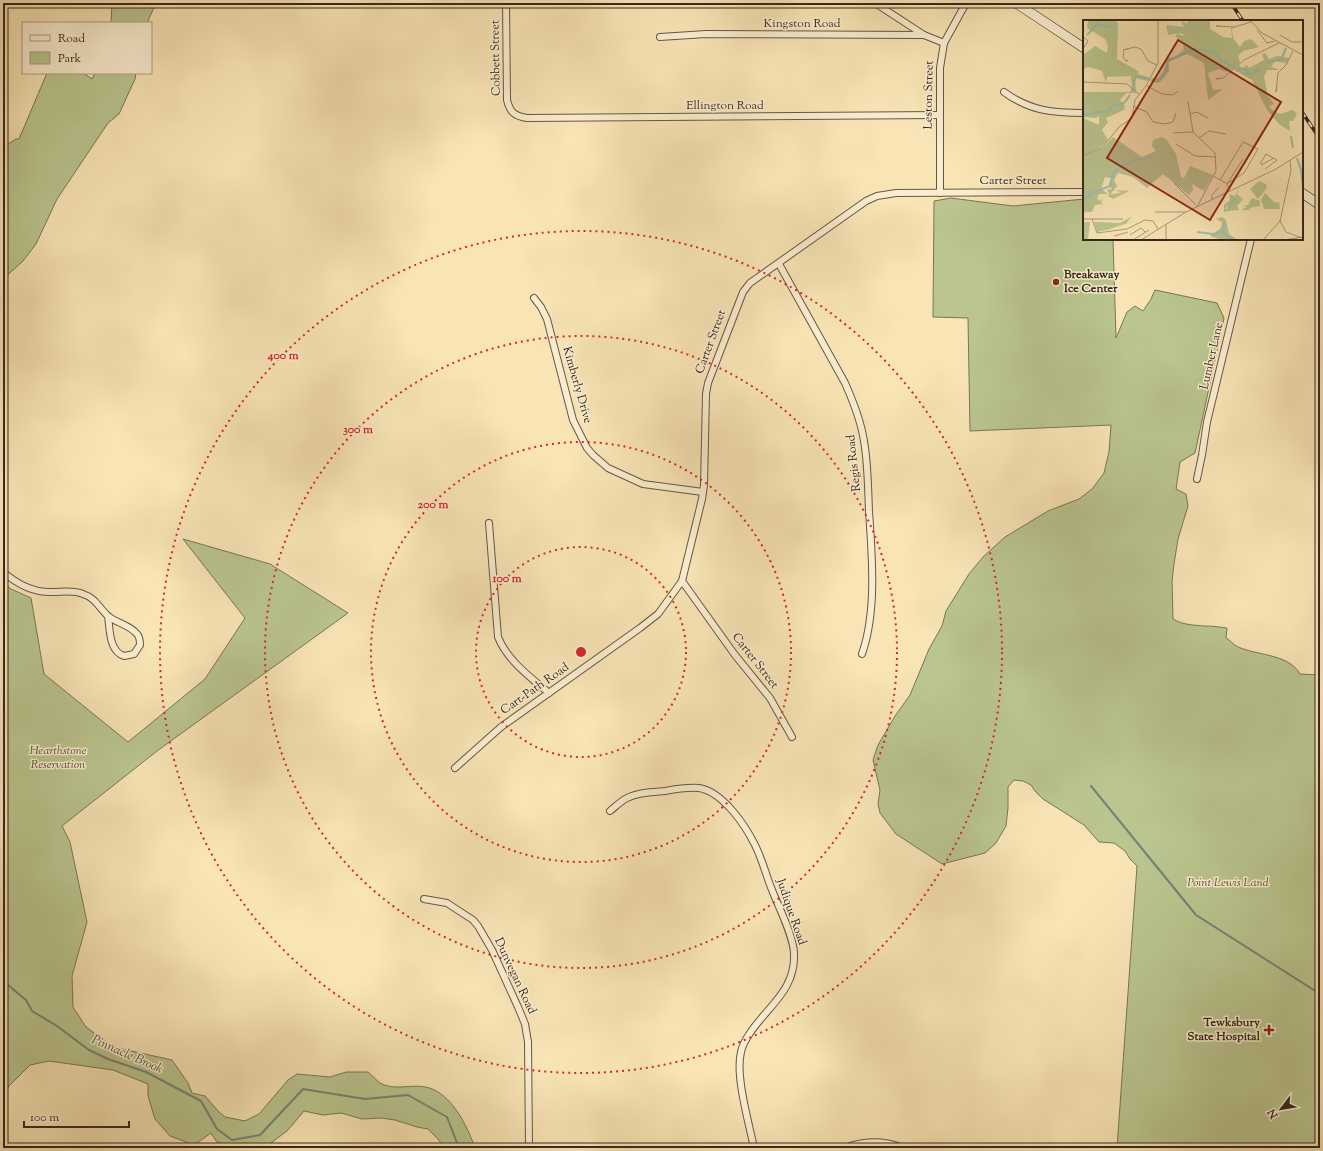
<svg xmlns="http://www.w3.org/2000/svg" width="1323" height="1151" font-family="'Sorts Mill Goudy',serif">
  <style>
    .green { fill: #bac58f; stroke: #787656 }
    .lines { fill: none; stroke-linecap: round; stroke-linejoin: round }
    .stream { stroke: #748374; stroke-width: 2 }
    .minor-casing { stroke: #665742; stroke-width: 8 }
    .tertiary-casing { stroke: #665742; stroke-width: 10 }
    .secondary-casing { stroke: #36281c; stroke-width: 10 }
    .minor { stroke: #faedcf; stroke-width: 6 }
    .tertiary { stroke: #faedcf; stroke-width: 8 }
    .secondary { stroke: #faedcf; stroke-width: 9 }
    .rail-casing { stroke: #36281c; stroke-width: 3.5 }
    .rail { stroke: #faedcf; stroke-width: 2; stroke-dasharray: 6; stroke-linecap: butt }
    .ring { fill: none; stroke: #d62828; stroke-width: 2; stroke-dasharray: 2 4 }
    .poi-dot { fill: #8f2418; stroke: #faedcf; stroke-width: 1.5 }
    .labels { text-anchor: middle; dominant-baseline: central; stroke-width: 3; stroke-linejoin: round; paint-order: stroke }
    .street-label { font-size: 12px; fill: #36281c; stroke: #faedcf }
    .poi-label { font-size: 12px; font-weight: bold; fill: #36281c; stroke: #faedcf; text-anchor: start }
    .park-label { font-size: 12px; font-style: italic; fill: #574f39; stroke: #faedcf }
    .water-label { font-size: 13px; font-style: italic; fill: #555548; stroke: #faedcf }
    .inset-river { fill: none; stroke: #9dbfae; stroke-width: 2 }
    .inset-road { fill: none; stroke: #aa9978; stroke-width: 1 }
    .view { fill: #8f2418; fill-opacity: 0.15; stroke: #8f2418; stroke-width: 2 }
    .inset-edge { fill: none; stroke: #36281c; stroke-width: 2 }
    .centre { fill: #d62828; stroke: #faedcf; stroke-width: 2 }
    .ring-label { font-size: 12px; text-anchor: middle; font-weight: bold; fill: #d62828; stroke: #faedcf; stroke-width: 3; stroke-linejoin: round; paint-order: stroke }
  </style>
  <rect width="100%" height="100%" fill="#f8e4b5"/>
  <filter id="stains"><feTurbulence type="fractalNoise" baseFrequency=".005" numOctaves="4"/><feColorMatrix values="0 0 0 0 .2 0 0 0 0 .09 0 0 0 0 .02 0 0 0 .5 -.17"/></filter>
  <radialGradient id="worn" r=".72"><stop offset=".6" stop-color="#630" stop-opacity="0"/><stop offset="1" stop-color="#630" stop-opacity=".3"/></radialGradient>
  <g class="green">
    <polygon points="112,3 156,3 147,23 111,23"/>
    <polygon points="47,73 83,73 92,79 95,73 136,73 135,79 119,114 108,123 57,199 36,244 23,261 3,279 3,147 16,139 19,139"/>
    <path d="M951,198l62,8 71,-7v40h29l3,99 11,-26 8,-6 8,5 8,-12 4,-9 62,13 7,15 -29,135 -15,9 -4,27 10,5 2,12 -10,33 -4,25 -2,17 1,38c10,6 20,6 32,7 7,0 15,1 22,2l-1,10c4,2 7,6 10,8 20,10 52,7 64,28l20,1v473h-203l20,-282 -7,-7 -5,-8 -11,-8 -15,-1 -15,-17 -41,-26 -8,-8 -4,-6 -8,-4 -9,-1 -6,7v21l-2,18 -10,17 -11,10 -43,11 -46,-30 -16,-21 -2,-9 2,-14 -7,-30 5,-15 17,-29 15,-21 19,-46 13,-23 4,-15 23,-37 14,-17 22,-20 43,-26 31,-12 13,-10 12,-16 5,-21 2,-27 -141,6 -2,-113 -35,-1 1,-116z"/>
    <path d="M183,539l87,25 78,49 -191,138 -95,75 8,16 17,80 -15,54 1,31 13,20 27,20 59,13 16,23 4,10 13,3 13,15 7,6 20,4 14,-7 29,-34 9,-6 33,3 16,-5h22c4,3 8,8 12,11 13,8 31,1 46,4 26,6 41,39 49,61h-31l-6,-9 -10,-10 -11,-2 -22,-7 -14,-2 -19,1 -21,-6 -18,2 -19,-4 -17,20 -23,17 -37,-2 -11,-5 -5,-8 -17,12 -24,-9 -15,-17 -7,-23v-12l-35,-14 -64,-9 -19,4 -21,21 -6,11v-514l8,6 20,9 13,76 84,68 77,-63 40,-61z"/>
  </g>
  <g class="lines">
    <g class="stream">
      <polyline points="1091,786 1196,915 1320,994"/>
      <polyline points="3,981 26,1000 32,1011 57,1026 89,1050 108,1059 146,1072 201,1101 217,1129 232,1140 260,1135 303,1089 365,1099 408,1095 447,1117 459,1148"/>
    </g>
    <defs>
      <g id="minor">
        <path d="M506,3l1,97c3,12 7,16 20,18l413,-3"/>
        <polyline points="875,3 924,35"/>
        <polyline points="660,37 706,34 924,35 944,43"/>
        <path d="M1004,92c26,19 49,21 80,21"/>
        <polyline points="940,193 940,68 944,43 966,3"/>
        <path d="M779,264l66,119c8,18 16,38 19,58 4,23 4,47 5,70 3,45 8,100 -7,143"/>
        <polyline points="534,298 541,307 547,319 573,420 587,448 593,455 608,468 643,484 703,492"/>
        <polyline points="1197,479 1202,455 1207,422 1251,239"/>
        <path d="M489,523l9,114c9,23 32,40 51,56"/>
        <path d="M3,572c14,12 31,21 50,20 10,0 21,-2 30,2 13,4 16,14 25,22 8,7 22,9 29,18 3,3 3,7 3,11l-6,9 -10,2c-15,-5 -14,-26 -16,-40"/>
        <polyline points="792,737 770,698 735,655 682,581 702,499 704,485 706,394 708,383 743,292 750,283 866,201 877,196 896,193 1084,192"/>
        <polyline points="455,768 501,727 640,628 658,614 682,581"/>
        <path d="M610,811c5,-4 11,-10 17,-13 11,-6 26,-6 38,-7 11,-2 23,-4 34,-3 24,4 46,37 56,57 7,14 11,30 17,45 7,18 21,45 22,63 2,37 -26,53 -44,80 -4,6 -8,13 -9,19 -6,24 8,71 13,96"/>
        <polyline points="424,899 447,903 473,920 478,926 492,950 518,1007 525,1024 528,1042 529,1148"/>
      </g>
      <path id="tertiary" d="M847,1148c18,-6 35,-7 53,0"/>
      <g id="secondary">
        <polyline points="1016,3 1084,48"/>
        <polyline points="1302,193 1320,205"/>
      </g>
    </defs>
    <use href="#minor" class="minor-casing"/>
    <use href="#tertiary" class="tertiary-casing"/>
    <use href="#secondary" class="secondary-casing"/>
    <use href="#minor" class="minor"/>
    <use href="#tertiary" class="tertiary"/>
    <use href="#secondary" class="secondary"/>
    <defs>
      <g id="rail">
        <polyline points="1231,3 1243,21"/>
        <polyline points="1302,112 1320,139"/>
      </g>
    </defs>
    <use href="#rail" class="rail-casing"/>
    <use href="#rail" class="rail"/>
  </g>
  <g class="ring">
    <circle cx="581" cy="652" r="105"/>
    <circle cx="581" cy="652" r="210"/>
    <circle cx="581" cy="652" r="316"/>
    <circle cx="581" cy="652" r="421"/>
  </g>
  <g class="poi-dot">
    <circle cx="1056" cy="282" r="4"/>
    <path d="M1267 1024h4v4h4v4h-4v4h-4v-4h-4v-4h4z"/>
  </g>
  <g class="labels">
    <g class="street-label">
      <text x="802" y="24">Kingston Road</text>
      <text transform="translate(496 58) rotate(-91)">Cobbett Street</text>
      <text transform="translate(929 95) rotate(-89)">Leston Street</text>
      <text x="725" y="106">Ellington Road</text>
      <text x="1013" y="181">Carter Street</text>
      <text transform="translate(711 342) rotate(-70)">Carter Street</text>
      <text transform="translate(1212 356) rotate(-77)">Lumber Lane</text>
      <text transform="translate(577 385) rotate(74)">Kimberly Drive</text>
      <text transform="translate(854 463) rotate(-96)">Regis Road</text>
      <text transform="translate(755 661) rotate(52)">Carter Street</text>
      <text transform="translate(535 689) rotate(-35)">Cart-Path Road</text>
      <text transform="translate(791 912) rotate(71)">Judique Road</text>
      <text transform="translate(515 976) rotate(65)">Dunvegan Road</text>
    </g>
    <g class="poi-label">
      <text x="1064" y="275">Breakaway<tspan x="1064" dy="14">Ice Center</tspan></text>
      <text x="1260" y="1023" text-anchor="end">Tewksbury<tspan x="1260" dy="14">State Hospital</tspan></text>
    </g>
    <g class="park-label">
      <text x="58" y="751">Hearthstone<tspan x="58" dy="14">Reservation</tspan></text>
      <text x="1228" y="883">Point Lewis Land</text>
    </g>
    <g class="water-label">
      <text transform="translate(127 1055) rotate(24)">Pinnacle Brook</text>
    </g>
  </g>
  <g transform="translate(1083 20)">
    <rect width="220" height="220" fill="#f8e4b5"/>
    <path d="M5,0h27l3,3 -1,36 21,12v3l12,4 -2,3 -13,-3 1,15h-10l-6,7 5,6 -1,4 -18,8 2,4 -6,8 6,10 -8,8 -17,8v-38l16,7v-9l-4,2 -12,-1v-25h47l2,-6 -1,-10 -24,1 -1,6 -4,-12 -14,-4 -5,2v-14l12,-9 12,7 1,-7 -3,-7 -18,-11zM98,0l6,4 1,-4h22v9l13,8 9,1 -1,-10 5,-1 -4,2 1,9 7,9 4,-6 7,-2 8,8 -16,4 -5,5 2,6 -6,7 -8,3 -7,-3 -11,4 5,17 10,-1 -15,11 -4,-37 -17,-9 -18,8v9l-9,11 -10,-1 2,-3 5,1 6,-7 5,-14 8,-1 8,-8 -2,-7 -7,-6 3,-2 8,3 -5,-4 -13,2 -2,-10 18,2zM182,33l4,6 8,-3 12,2 -2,5 -12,-2 -4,6 9,3h-13l-3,7 4,19 6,8 -5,2 3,4 8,4 13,-4 4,4 -4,7h-4l1,10 -11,-7 -12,-14 -15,-30 -18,-10 5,-5 3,3 5,-3 2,3 15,-8 -2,-6zM30,117l29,20 14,-6 -4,-5 1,-6 8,-3 5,2 10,15 5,23 3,1 6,-12 23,9 -9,16 -12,-7 1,6 -4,5 -26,-21 -16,14 -14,-11 -15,-4 -4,7 3,6 -7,9 13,-3 -7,-1 2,-1 11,1 -16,8 -5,-3 1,-3 -2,-3 5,-1 -3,-4 2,-7 -6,-1 -4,12 7,5h-9l-2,4 3,3 3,-3 -2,5 3,1 -9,1 -3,7h-7l-2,4v-59l20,-9zM176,161l7,3 1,4 -9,11 -8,-10zM157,167l-3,7 6,5 -6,7 2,4 -12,1 1,-6 -4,6v-6l6,-5 -1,-6 6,2zM182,173l10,10 4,-1 1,7h-16l-3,-9zM169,178l8,3v5l-11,2 2,2h-10l6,-3 -4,-1 5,-1zM50,196l-7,7 8,-2 -27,9 -10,2 -3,-10 26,1zM139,197l4,3 3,14 9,6h-16l-12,-4 11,-8 1,-6 -6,-3zM0,198l1,4h6l-2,18h-5z" fill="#bac58f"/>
    <path class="inset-river" d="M15,5l16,2M4,15l14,-15M183,42l15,-2 5,-12M153,49h8l4,2 -2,2 6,1 9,-6M68,60l6,2 4,-3 6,-9v-9l27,-12 21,3 6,8 13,7M50,66l3,-10 13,3M0,93l4,2 10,-3h11l6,-7 10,-2 6,-8M208,116l2,12M214,138l4,12 2,19M0,180l9,-7 18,-7 4,-14 6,-5 15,-7 17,-3M141,191l4,-1 7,-12M141,205l-1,7 9,8M114,212l16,2 10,-2"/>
    <path class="inset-road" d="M167,0l12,13 41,22M137,6h-4l19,1 16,-5M174,10l10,13 8,-2M197,15l12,7h11M0,16l5,5 -5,8M45,29l-5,1 12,-3 6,2 7,12 9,4M41,31l-1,6 3,4h2l-2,-1M137,58l-4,1 7,-1 21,-18 35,-17M0,62l44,2 12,10M64,66l15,8 11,1 5,-4M194,67l-1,5 2,-19 8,-8 7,-14M105,81l5,31M50,86l14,6 6,10 12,2 8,-2 3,-9M107,94l7,-2 11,6M90,113l20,-1 22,21 1,18 -19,36M116,118l10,-7 17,3M93,124l19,12 21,1M0,136l19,-8 17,-21 13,-9 3,-18 11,-14 12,-23v-43M177,144l6,-10 11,6 -12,9M178,145l13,-7M130,156l13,7 4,7M137,160l23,-38 15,7 -14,24 -16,10M91,163l22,22M144,164l16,-25M129,180v-5l7,-8M72,192h31M1,199h39M9,199l5,14 30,-4M197,201l6,11 16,6M83,204v16M44,209l18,-9 8,1 5,8M47,215l11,-7 4,4M31,216l14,-4M50,220l16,-10M58,220l45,-28 90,-43 27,-17M180,220l17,-19 11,-51 -1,-10M201,220l18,-3"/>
    <path class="view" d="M95,20l103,62 -71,118 -103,-62z"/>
    <rect width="220" height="220" class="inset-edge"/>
  </g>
  <circle cx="581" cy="652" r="6" class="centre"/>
  <g class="ring-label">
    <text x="283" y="359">400 m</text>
    <text x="358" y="433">300 m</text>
    <text x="433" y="508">200 m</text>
    <text x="507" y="582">100 m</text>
  </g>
  <rect width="1323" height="1151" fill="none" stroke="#f8e4b5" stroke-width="16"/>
  <rect x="4" y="4" width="1315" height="1143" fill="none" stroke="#36281c" stroke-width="2"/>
  <rect x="8" y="8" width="1307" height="1135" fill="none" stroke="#36281c"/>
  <rect x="22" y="22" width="130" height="52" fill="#faedcf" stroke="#ac9e87"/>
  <rect x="30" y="35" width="20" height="6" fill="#faedcf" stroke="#ac9e87"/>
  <text x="58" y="42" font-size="12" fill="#36281c">Road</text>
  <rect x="30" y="52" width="20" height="12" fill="#bac58f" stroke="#ac9e87"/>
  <text x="58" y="62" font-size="12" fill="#36281c">Park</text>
  <g transform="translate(1281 1109) rotate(239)" stroke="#faedcf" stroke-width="3" paint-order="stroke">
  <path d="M0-3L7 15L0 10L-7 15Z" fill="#36281c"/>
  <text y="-6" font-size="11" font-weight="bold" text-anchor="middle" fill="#36281c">N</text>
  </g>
  <path d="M24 1121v6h105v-6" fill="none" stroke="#36281c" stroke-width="2"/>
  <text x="30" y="1121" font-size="12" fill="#36281c" stroke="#faedcf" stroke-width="3" paint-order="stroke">100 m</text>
  <rect width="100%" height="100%" filter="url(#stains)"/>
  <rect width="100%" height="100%" fill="url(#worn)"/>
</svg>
